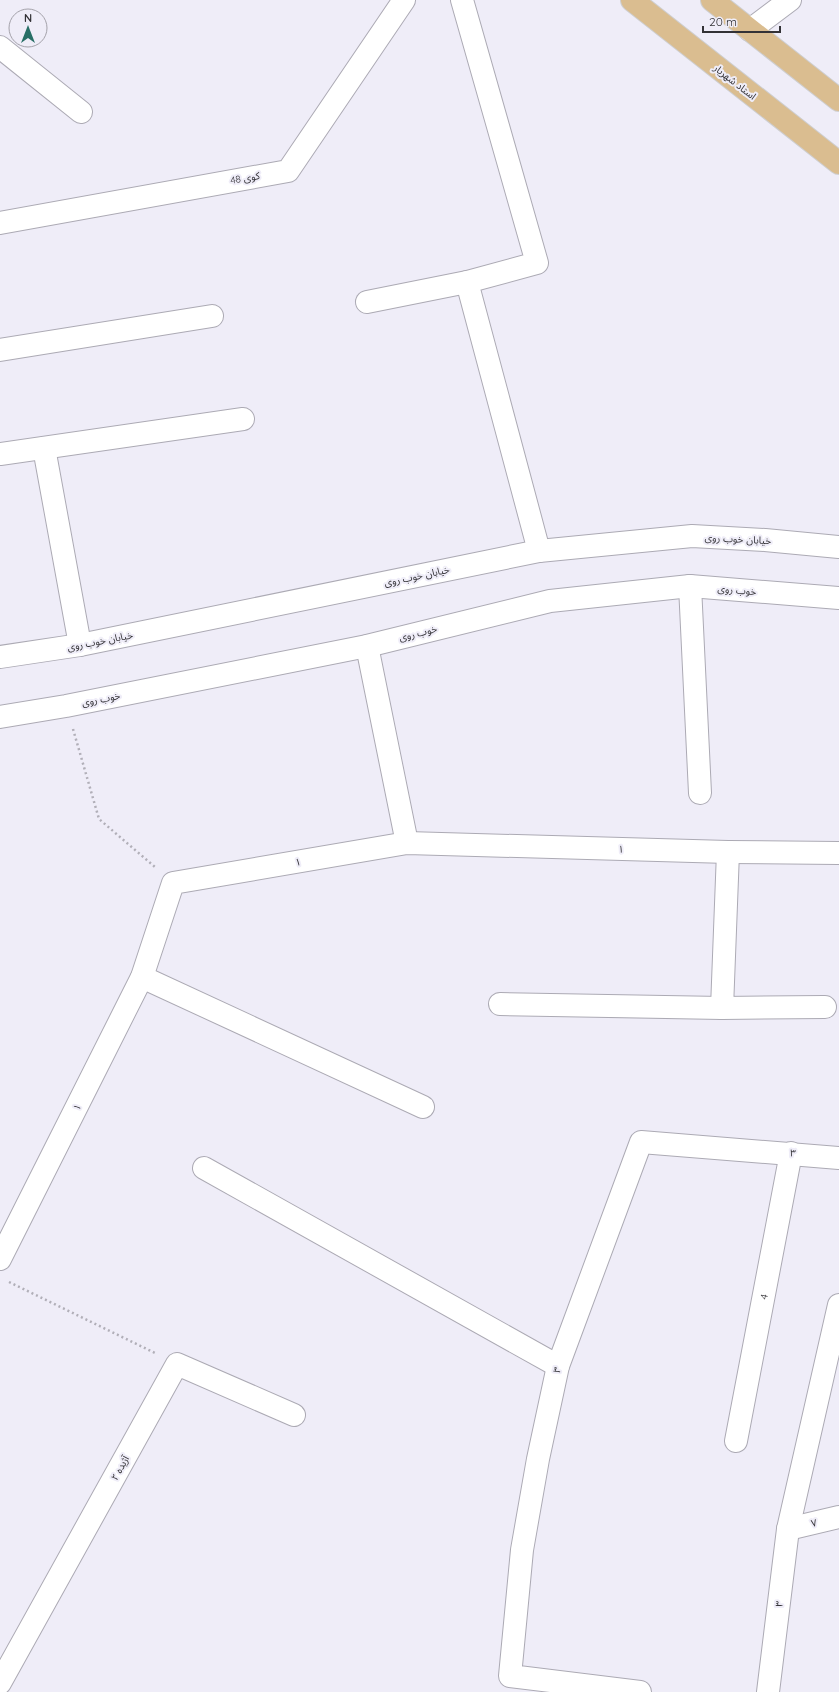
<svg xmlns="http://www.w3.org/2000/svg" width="839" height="1692" font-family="Quicksand,'Noto Sans Arabic',sans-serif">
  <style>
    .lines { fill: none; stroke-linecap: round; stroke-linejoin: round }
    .minor-casing { stroke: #acaab4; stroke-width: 24 }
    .primary-casing { stroke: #cececf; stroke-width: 24 }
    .path { stroke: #b1afb8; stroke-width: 2.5; stroke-dasharray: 2 3; stroke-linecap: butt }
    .minor { stroke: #fff; stroke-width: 22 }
    .primary { stroke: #dabd90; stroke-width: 22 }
    .labels { text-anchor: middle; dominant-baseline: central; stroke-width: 4; stroke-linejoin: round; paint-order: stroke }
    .street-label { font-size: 10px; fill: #333236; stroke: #efedf8 }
  </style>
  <rect width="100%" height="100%" fill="#efedf8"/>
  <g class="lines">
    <defs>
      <g id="minor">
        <polyline points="462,0 537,263 467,282 539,551"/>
        <polyline points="750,30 790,0"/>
        <polyline points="0,47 81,112"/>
        <polyline points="0,223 288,171 404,0"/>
        <polyline points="367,302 467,282"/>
        <polyline points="0,350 212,316"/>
        <polyline points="44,448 80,645"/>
        <polyline points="0,454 243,419"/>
        <polyline points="690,586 700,793"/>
        <polyline points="367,646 407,843"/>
        <polyline points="0,657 80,645 539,551 692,536 765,540 839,547"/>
        <polyline points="0,717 66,706 367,646 550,601 690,586 839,598"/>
        <polyline points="728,852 722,1008 825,1007"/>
        <polyline points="142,977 423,1107"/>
        <polyline points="500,1004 722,1008"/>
        <polyline points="204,1168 558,1366"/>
        <polyline points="0,1259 142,977 173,883 407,843 728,852 839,853"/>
        <path id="s1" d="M736,1441l55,-288"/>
        <polyline points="788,1529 839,1517"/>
        <polyline points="0,1683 177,1364 294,1415"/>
        <polyline points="640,1692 510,1676 522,1550 538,1459 558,1366 641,1142 839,1158"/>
        <polyline points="768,1692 788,1529 839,1305"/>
      </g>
      <g id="primary">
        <polyline points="632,0 839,163"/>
        <polyline points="712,0 839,100"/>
      </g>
    </defs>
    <use href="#minor" class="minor-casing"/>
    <use href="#primary" class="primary-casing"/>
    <g class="path">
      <polyline points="73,729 99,819 155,867"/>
      <polyline points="9,1282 155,1353"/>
    </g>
    <use href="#minor" class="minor"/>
    <use href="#primary" class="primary"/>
  </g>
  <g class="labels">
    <g class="street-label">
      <text transform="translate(735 82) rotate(38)">استاد شهریار</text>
      <text transform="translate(245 178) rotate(-10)">کوی 48</text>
      <text transform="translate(738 539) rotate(3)">خیابان خوب روی</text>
      <text transform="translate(417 576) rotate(-12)">خیابان خوب روی</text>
      <text transform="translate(737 590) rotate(5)">خوب روی</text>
      <text transform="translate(418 633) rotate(-14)">خوب روی</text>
      <text transform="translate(100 641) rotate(-11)">خیابان خوب روی</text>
      <text transform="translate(101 699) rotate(-11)">خوب روی</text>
      <text transform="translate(621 849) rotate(2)">۱</text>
      <text transform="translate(298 862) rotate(-10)">۱</text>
      <text transform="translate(77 1107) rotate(-63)">۱</text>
      <text transform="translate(793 1153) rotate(5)">۳</text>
      <text stroke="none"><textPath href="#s1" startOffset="147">4</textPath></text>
      <text transform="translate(557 1370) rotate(-76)">۳</text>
      <text transform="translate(120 1468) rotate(-61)">آژیده ۲</text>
      <text transform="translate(814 1523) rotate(-14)">۷</text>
      <text transform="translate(779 1604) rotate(-83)">۳</text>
    </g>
  </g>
  <g transform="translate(28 28)"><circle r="19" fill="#efedf8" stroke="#a4a2aa"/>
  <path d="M0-3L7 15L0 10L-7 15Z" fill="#286f66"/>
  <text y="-6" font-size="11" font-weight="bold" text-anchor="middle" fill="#333236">N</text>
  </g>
  <path d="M703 26v6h77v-6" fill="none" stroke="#333236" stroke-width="2"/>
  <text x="709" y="26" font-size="12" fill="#333236" stroke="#efedf8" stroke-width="3" paint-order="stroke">20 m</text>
</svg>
